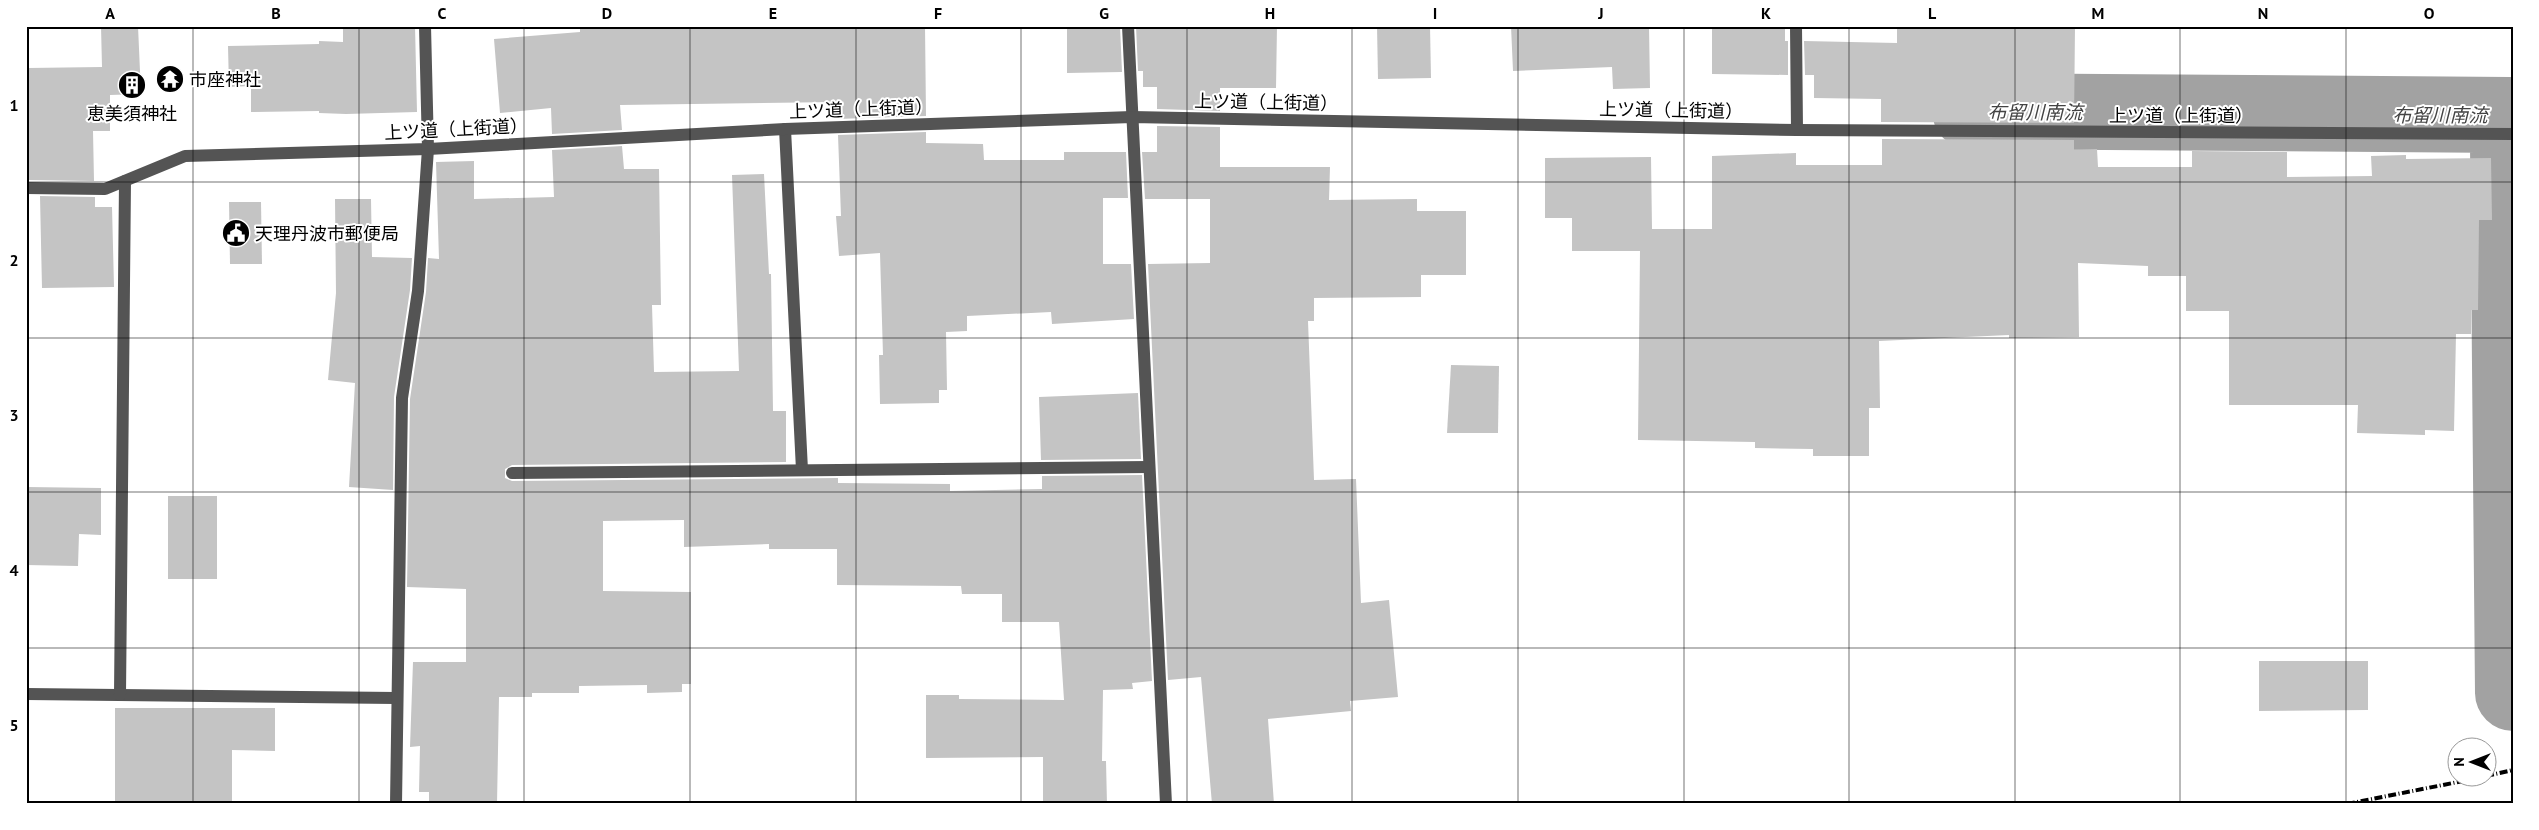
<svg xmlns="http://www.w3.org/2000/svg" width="2539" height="830" font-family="'PT Sans','Noto Sans JP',sans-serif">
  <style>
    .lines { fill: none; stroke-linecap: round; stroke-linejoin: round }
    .river { stroke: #a2a2a2; stroke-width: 76 }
    .building { fill: #c4c4c4 }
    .minor { stroke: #545454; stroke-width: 12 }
    .rail { stroke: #000; stroke-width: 4; stroke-dasharray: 8 2.5 1 2.5; stroke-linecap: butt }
    .grid { fill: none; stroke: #000; stroke-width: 1; stroke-opacity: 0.55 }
    .labels { text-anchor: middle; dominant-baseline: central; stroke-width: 4; stroke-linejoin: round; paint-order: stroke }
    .poi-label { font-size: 18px; fill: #000; stroke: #fff; text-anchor: start }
    .street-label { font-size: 18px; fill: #000; stroke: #fff }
    .water-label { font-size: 19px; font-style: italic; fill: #434343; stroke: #fff }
    .neatline { fill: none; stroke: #000; stroke-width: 2 }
    .grid-label { font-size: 16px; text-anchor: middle; font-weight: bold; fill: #000 }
  </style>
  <rect width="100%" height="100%" fill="#fff"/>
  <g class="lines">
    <polyline class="river" points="1970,111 2510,115 2508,145 2513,693"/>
  </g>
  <g class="building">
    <polygon points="101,26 138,26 141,94 110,95 110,131 93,131 94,181 28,180 28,68 102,67"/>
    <polygon points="343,26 415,26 417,112 346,114 319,113 319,111 251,112 251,86 229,87 228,46 319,44 319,41 343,42"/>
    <polygon points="580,26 925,26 926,116 837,119 837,102 620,105 622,130 552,134 551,108 500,113 494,39 580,32"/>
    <polygon points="1067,26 1120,26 1122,72 1067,73"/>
    <polygon points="1136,26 1277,26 1276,88 1220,88 1220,111 1157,109 1157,87 1143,87 1143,71 1138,71"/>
    <polygon points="1377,26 1430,26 1431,78 1378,79"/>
    <polygon points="1511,26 1649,26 1650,88 1613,89 1612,67 1513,71"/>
    <polygon points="1712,26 1785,26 1785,41 1788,41 1788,75 1712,74"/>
    <polygon points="1897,26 2075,26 2074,123 1881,122 1881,99 1814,98 1814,75 1805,75 1804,41 1897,43"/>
    <polygon points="1157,126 1220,127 1220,167 1330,167 1329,200 1417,199 1417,211 1466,211 1466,275 1421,275 1421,297 1314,298 1314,321 1308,321 1314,480 1356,479 1361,603 1389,600 1398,697 1350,701 1351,711 1268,719 1274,804 1212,804 1201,677 1168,680 1148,264 1210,263 1210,199 1145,199 1142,152 1157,152"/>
    <polygon points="926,132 926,143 983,144 984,160 1064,160 1064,152 1126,152 1128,198 1103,198 1103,264 1131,264 1134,319 1052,324 1051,312 967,316 967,331 946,332 947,390 939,390 939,403 880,404 879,355 883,355 880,253 839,256 836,216 841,216 838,135"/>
    <polygon points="1882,139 2074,140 2074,150 2097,149 2098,167 2192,167 2192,151 2287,152 2287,177 2372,176 2371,156 2406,155 2406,159 2491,158 2492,220 2479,220 2478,310 2471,310 2471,334 2456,334 2454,431 2425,430 2425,435 2357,433 2358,405 2229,405 2229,311 2186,311 2186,276 2148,276 2148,266 2078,263 2079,337 2009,338 2009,335 1879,341 1880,408 1869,408 1869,456 1813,456 1813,449 1755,448 1755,442 1638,440 1640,251 1572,251 1572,218 1545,218 1545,158 1651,157 1652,229 1712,229 1712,156 1796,153 1796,165 1882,165"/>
    <polygon points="622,146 624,169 659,169 661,305 652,305 654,372 739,371 732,175 764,174 769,274 771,274 773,411 786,411 786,462 512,465 505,469 505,478 512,481 838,478 838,483 950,484 950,491 1042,489 1042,476 1142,475 1152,681 1132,683 1133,689 1103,690 1102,761 1106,761 1107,804 1043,804 1043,757 926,758 926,695 959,695 959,699 1064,700 1059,622 1002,622 1002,594 962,594 961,586 837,585 837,549 769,549 769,544 684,547 684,520 603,521 603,591 691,592 691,684 682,684 682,692 647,693 647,685 579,686 579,693 532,693 532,697 499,697 497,804 429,804 429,792 419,792 420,746 410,747 413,662 466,662 466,589 407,587 410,399 426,292 428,258 439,259 436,162 474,161 474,199 554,197 552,150"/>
    <polygon points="40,196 95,197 95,207 112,207 114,287 42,288"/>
    <polygon points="335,199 371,199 372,257 412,258 410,290 394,397 393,490 349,487 355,383 328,380 336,293"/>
    <polygon points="229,202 261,202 262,264 230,264"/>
    <polygon points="1451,365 1499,366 1498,433 1447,433"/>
    <polygon points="1138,393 1141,459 1041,460 1039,397"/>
    <polygon points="27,487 101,488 101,535 79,534 78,566 26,565"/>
    <rect x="168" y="496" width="49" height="83"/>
    <polygon points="2259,661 2368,661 2368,710 2259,711"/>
    <polygon points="115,708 275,708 275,751 232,750 232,804 115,804"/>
  </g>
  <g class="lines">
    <g class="minor">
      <polyline points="1128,26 1166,804"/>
      <polyline points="1796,26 1797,130"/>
      <polyline points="785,129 802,470"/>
      <polyline points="26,188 105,189 185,156 428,149 785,129 1132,117 1797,130 2513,134"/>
      <polyline points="512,473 1149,467"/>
      <polyline points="26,694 396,698"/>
      <polyline points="120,695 125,181"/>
      <polyline points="396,804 402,398 418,291 428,149 425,26"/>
    </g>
    <g class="rail">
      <polyline points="2486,776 2513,770"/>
      <polyline points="2347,804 2478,778"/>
    </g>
  </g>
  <path class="grid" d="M193,26v778M359,26v778M524,26v778M690,26v778M856,26v778M1021,26v778M1187,26v778M1352,26v778M1518,26v778M1684,26v778M1849,26v778M2015,26v778M2180,26v778M2346,26v778M26,182h2487M26,338h2487M26,492h2487M26,648h2487"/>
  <defs>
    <symbol id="temple-disc" viewBox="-11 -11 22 22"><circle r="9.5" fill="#000" stroke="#fff"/><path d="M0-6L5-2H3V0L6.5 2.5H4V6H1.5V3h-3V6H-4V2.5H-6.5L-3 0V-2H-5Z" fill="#fff"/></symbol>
    <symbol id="building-disc" viewBox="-11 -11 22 22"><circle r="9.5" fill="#000" stroke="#fff"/><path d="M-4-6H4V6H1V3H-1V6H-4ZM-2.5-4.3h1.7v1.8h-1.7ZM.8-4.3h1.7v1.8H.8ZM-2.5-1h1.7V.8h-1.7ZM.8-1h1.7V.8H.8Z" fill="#fff"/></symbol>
    <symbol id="civic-disc" viewBox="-11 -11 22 22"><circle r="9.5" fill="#000" stroke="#fff"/><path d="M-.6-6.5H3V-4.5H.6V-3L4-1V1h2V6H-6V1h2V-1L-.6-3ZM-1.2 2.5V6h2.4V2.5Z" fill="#fff"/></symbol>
  </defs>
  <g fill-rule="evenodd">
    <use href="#temple-disc" x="154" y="63" width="32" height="32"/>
    <use href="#building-disc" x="116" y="69" width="32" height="32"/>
    <use href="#civic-disc" x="220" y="217" width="32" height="32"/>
  </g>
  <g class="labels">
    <g class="poi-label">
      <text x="189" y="79">市座神社</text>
      <text x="132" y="113" text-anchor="middle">恵美須神社</text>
      <text x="255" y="233">天理丹波市郵便局</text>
    </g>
    <g class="street-label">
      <text transform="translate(1266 102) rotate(1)">上ツ道（上街道）</text>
      <text transform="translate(861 109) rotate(-2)">上ツ道（上街道）</text>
      <text transform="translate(1671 110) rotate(1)">上ツ道（上街道）</text>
      <text x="2181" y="115">上ツ道（上街道）</text>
      <text transform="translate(456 129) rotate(-3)">上ツ道（上街道）</text>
    </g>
    <g class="water-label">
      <text x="2035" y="112">布留川南流</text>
      <text x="2440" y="115">布留川南流</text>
    </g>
  </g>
  <rect width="2539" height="830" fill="none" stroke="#ffffff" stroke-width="55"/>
  <g transform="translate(2472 762) rotate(270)"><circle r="24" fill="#ffffff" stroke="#999999"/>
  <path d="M0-4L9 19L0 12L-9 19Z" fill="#000000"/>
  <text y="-8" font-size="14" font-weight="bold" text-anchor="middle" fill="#000000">N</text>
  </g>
  <rect x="28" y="28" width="2484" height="774" class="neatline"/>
  <g class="grid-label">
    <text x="110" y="19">A</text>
    <text x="276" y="19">B</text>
    <text x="442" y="19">C</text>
    <text x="607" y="19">D</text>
    <text x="773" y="19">E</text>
    <text x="938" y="19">F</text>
    <text x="1104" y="19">G</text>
    <text x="1270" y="19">H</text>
    <text x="1435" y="19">I</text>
    <text x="1601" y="19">J</text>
    <text x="1766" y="19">K</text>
    <text x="1932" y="19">L</text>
    <text x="2098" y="19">M</text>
    <text x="2263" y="19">N</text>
    <text x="2429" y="19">O</text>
    <text x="14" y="111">1</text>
    <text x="14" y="266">2</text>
    <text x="14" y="421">3</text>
    <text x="14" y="576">4</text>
    <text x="14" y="731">5</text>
  </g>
</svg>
